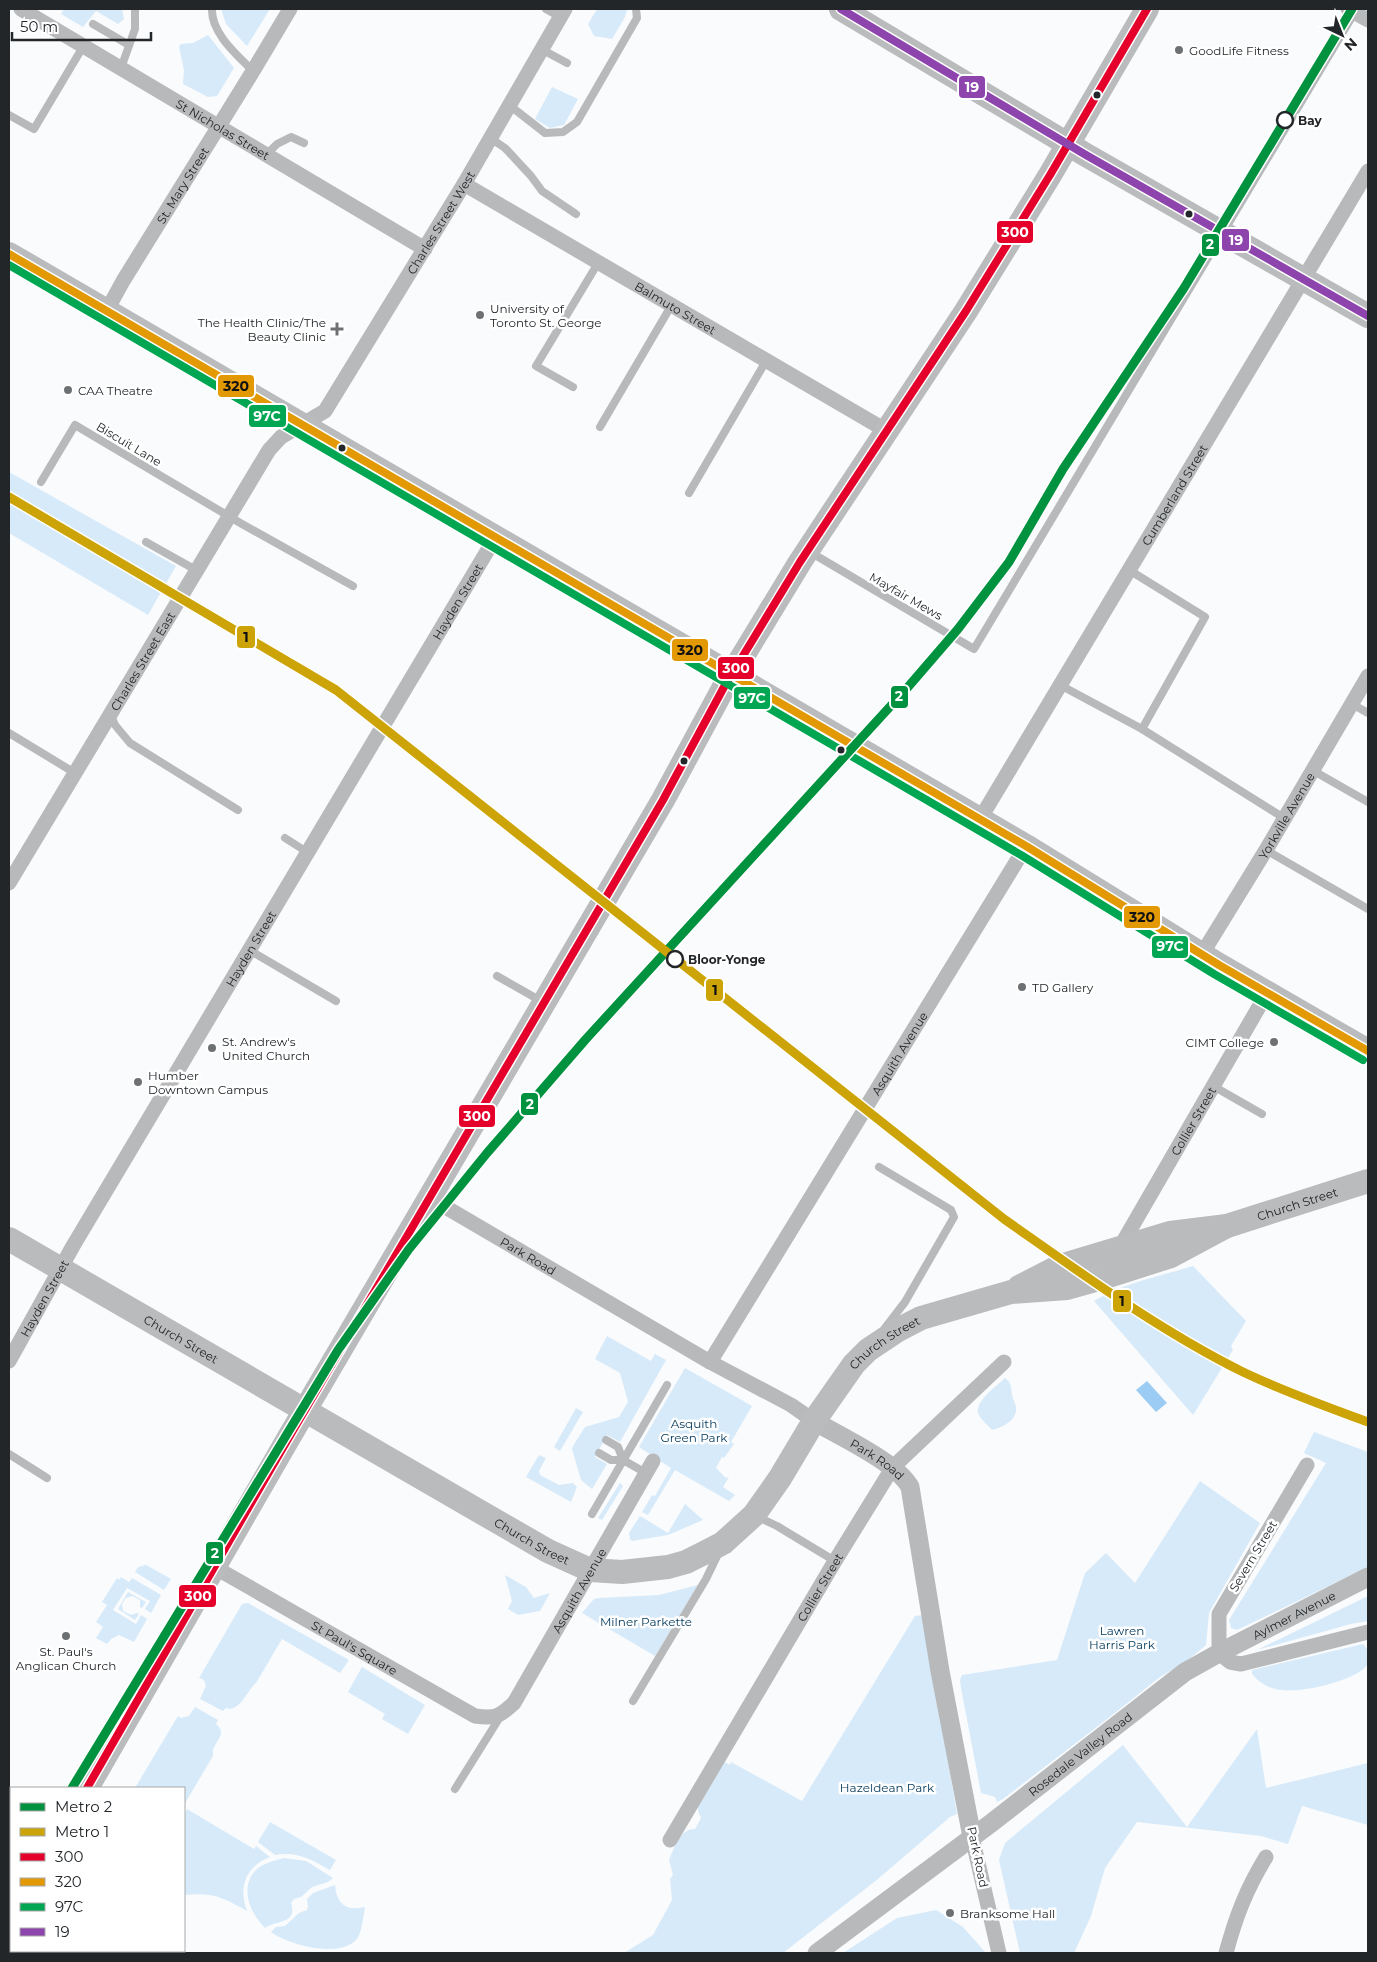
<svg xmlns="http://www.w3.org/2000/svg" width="1377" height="1962" font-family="Montserrat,sans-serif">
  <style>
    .green { fill: #d7eafa }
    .water { fill: #9cccf3 }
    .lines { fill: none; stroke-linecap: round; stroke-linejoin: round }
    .service { stroke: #b8b9ba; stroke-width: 8 }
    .minor { stroke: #b8b9ba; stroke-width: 15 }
    .tertiary { stroke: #b8b9ba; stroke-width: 19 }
    .primary { stroke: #babbbc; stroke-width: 24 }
    .bus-1-casing { stroke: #fff; stroke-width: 11 }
    .bus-2-casing { stroke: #fff; stroke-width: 11 }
    .bus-3-casing { stroke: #fff; stroke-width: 11 }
    .bus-4-casing { stroke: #fff; stroke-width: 11 }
    .bus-1 { stroke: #e4002b; stroke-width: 8 }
    .bus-2 { stroke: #e29904; stroke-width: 8 }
    .bus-3 { stroke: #00a651; stroke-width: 8 }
    .bus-4 { stroke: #8e44ad; stroke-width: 8 }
    .metro-1-casing { stroke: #fff; stroke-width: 12 }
    .metro-2-casing { stroke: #fff; stroke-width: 12 }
    .metro-1 { stroke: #00923f; stroke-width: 9 }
    .metro-2 { stroke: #cda408; stroke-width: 9 }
    .poi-dot { fill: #6e7173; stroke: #fff; stroke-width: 2 }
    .bus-dot { fill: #222629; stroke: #fff; stroke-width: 2 }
    .stop-dot { fill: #fff; stroke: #222629; stroke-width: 2.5 }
    .labels { text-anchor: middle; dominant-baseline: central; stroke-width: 5; stroke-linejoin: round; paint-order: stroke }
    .poi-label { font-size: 12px; fill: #222629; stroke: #fff; text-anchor: start }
    .stop-label { font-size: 12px; font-weight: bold; fill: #222629; stroke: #fff; text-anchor: start }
    .street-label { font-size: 12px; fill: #222629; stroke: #fff }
    .park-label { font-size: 12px; fill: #02395d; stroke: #fff }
    .line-badge { stroke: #fff; stroke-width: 2 }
    .badge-label { font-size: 14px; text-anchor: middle; font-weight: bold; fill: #fff }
    .pale-badge-label { font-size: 14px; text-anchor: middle; font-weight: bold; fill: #111 }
  </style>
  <rect width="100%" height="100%" fill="#fafbfc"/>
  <g class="green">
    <polygon points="64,9 122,9 124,19 118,24 96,11 83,27 61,14"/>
    <polygon points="221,9 270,9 247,46 226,24"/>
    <polygon points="597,9 627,10 625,17 612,39 594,36 588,24"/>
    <polygon points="208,35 234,68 217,96 208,97 183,84 184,70 179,47 181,44 193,43"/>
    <polygon points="552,87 578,99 564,125 550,128 535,119"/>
    <polygon points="9,472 176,566 148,615 9,533"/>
    <path d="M1193,1266l53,55 -15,25 2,4 -40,65 -99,-114c29,-18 67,-25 99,-35z"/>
    <polygon points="607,1336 651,1361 655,1354 666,1360 620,1442 607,1435 595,1457 607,1464 592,1489 581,1480 572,1449 573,1446 585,1427 619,1417 628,1402 620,1373 595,1359"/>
    <polygon points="685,1368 752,1406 731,1442 734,1444 724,1458 722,1457 716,1468 726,1478 729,1477 723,1487 735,1495 729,1501 675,1470 648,1515 642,1512 652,1495 655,1496 671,1468 639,1447"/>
    <path d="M1005,1378c7,5 6,10 7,17 1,5 5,11 4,16 -1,10 -15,17 -24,19 -4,-5 -10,-9 -13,-15 -7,-12 18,-29 26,-37z"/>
    <polygon points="576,1408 583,1412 560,1451 554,1447"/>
    <polygon points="1314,1432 1368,1452 1368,1567 1237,1630 1231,1628 1229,1620 1326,1463 1304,1453"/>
    <polygon points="539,1455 546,1458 539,1471 540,1475 559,1485 573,1483 577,1487 571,1502 526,1477"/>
    <polygon points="1200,1481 1260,1523 1209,1613 1206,1645 1187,1661 1160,1677 1111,1716 1003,1799 997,1802 995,1797 981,1793 961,1688 960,1680 962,1675 1057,1660 1085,1573 1106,1553 1135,1583"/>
    <polygon points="620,1483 623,1486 602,1520 598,1518"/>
    <polygon points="685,1504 703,1520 668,1535 632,1541 630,1539 629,1533 640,1516 668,1533"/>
    <polygon points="146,1565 171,1579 164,1590 135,1572 138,1567"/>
    <polygon points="505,1575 526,1587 534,1598 550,1593 540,1611 518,1615 508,1609 512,1601"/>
    <polygon points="121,1577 129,1582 132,1578 161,1595 151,1613 145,1609 150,1601 127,1588 113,1610 136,1624 141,1615 147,1619 134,1642 119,1635 111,1639 107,1644 96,1638 103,1627 96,1622 107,1605 102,1602 117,1578 119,1580"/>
    <polygon points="698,1585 655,1656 582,1613 594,1599 599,1598 659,1595"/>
    <polygon points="128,1592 146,1602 142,1608 140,1607 140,1600 132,1596 126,1598 122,1604 123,1611 131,1615 137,1613 139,1614 135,1620 118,1609"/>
    <polygon points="1368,1596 1368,1621 1351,1624 1257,1650"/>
    <path d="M248,1603l101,57 -9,13 -58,-34 -26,44c-9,7 -16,30 -30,25l-3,3 -23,-12 6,-13 -2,-6 -5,-2 43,-74z"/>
    <path d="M923,1615l34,199 -7,3 -72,62 -95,74h-159l29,-18 19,-35 -2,-21 3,-4 -4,-15c5,-11 11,-32 26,-31l6,-11 -3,-7v-4l27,-45 5,3 1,-3 71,39 113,-185z"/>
    <path d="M1363,1644l5,6c0,5 1,11 -1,15 -11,16 -66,28 -85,25 -11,-1 -22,-6 -30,-16v-4z"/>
    <polygon points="362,1667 425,1705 408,1734 382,1719 385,1714 348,1692"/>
    <path d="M195,1707l23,13 -2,4c11,9 1,15 -3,26 0,2 0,4 0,6l-29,49v-17h-49l43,-72 3,2 8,-2z"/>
    <polygon points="1257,1729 1266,1788 1368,1763 1368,1825 1302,1806 1288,1844 1261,1836 1137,1822 1105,1868 1091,1916 1074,1953 1020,1953 999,1860 1005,1843 1123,1745 1187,1827"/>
    <path d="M187,1809l67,40 2,-3 14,11c-24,9 -32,30 -23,54 -24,-14 -35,-19 -63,-16v-81z"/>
    <path d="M270,1822l66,38 -6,10c-18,-10 -33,-19 -55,-15l-17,-13z"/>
    <path d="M284,1858l22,3 27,17 -5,4 -16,5 -11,10 -7,2 -3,4c7,21 -14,17 -26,25 -14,-14 -26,-39 -10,-57 7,-8 19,-10 29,-13z"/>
    <path d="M335,1885c1,18 11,27 29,22l1,1c-2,9 -3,24 -8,31 -17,20 -69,6 -86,-7l5,-5 9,-1 14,-13 8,-3 1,-4 -1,-7 6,-6z"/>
    <polygon points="936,1910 963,1927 986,1953 843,1953 897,1918"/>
  </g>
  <polygon class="water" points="1147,1381 1167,1403 1156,1412 1136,1390"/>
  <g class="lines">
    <g class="service">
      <path d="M212,9c-1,24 25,46 41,62"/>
      <polyline points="546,9 560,17"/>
      <polyline points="93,24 129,45"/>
      <polyline points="541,49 567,63"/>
      <polyline points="121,68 135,29 135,9"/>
      <polyline points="509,105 545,133 563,132 577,122 637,18 636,9"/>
      <polyline points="9,115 34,129 84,45"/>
      <polyline points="490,138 505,148 531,176 542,191 576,214"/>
      <polyline points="266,155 277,144 291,137 304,143"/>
      <polyline points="573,387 536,366 598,263"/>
      <polyline points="600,427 671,306"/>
      <polyline points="41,482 75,425 242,524 353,586"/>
      <polyline points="689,493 766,361"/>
      <polyline points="146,542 196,570"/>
      <polyline points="810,552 974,649 1355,12"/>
      <polyline points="1129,570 1205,617 1142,729 1284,818"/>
      <polyline points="1060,685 1142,729"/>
      <polyline points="1352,704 1368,713"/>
      <polyline points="110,714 115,725 130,743 238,810"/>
      <polyline points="9,733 75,773"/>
      <polyline points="1312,770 1368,802"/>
      <polyline points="285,838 307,852"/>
      <polyline points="1266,850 1368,909"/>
      <polyline points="249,950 336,1001"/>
      <polyline points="497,976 541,1001"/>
      <polyline points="1213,1086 1262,1114"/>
      <polyline points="879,1167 951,1210 954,1217 905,1302 885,1328"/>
      <polyline points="606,1440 618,1447 623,1460"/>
      <polyline points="599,1453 611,1460 623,1460 646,1473"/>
      <polyline points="9,1454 47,1478"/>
      <polyline points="592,1514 667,1385"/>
      <polyline points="756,1516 777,1526 835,1561"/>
      <polyline points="633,1701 706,1579 719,1552"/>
      <polyline points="455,1789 500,1717"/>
      <polyline points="9,1942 11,1944"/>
      <polyline points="22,1951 26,1953"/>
    </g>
    <g class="minor">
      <path id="s1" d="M21,9l404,240"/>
      <polyline points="1348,9 1368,20"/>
      <path id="s2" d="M464,184l423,247"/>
      <path id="s3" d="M106,312l17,-31 130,-210 37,-62"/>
      <path id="s4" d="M980,819l388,-648"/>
      <path id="s5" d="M9,883l260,-433 12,-13 44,-26 139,-227 101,-175"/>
      <path id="s6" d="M1202,954l64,-104 102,-174"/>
      <path id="s7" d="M430,1198l280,164 81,43 23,16"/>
      <path id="s8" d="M1119,1249l148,-256"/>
      <path id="s9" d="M9,1361l64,-115 422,-708"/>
      <path id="s10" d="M710,1362l316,-516"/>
      <polyline points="1307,1465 1219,1614 1219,1653 1230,1662 1241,1664 1368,1632"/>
      <path id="s11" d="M214,1567l261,149c20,3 24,1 39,-13l139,-242"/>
      <polyline points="972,1837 999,1953"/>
      <path id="s12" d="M670,1840l165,-279 58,-94 111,-105"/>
      <path d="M1226,1953c10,-37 20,-63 40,-96"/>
    </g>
    <g class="tertiary">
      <path id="s13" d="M814,1421c27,16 82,41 96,66l30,184 32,166"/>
      <path id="s14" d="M817,1953l173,-129 195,-152 34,-19 149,-76"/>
    </g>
    <g class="primary">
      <polyline points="841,9 1086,155 1368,316"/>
      <polyline points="9,254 1026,846 1219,965 1368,1051"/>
      <path id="s15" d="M9,1239l539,312 42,19 32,2 46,-5 18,-5 18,-9 19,-10 31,-28 26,-37 34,-57 40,-57 14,-14 30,-20 23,-12 90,-26 56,-4 32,-9 72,-23 56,-30"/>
      <path id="s16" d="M1019,1287l41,-21 110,-33 57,-7 141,-45"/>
      <polyline points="87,1788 288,1439 663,800 724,687 800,562 966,311 1050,175 1147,9"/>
      <polyline points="9,1924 11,1919"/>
    </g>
    <defs>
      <polyline id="bus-1" points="87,1788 288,1439 663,800 724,687 800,562 966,311 1050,175 1147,9"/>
      <polyline id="bus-2" points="9,254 1026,846 1219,965 1368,1051"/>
      <polyline id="bus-3" points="9,265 1021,855 1214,974 1363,1060"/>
      <polyline id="bus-4" points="841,9 1086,155 1368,316"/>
    </defs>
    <use href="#bus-1" class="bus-1-casing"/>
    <use href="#bus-2" class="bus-2-casing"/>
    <use href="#bus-3" class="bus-3-casing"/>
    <use href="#bus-4" class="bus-4-casing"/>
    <use href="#bus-1" class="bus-1"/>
    <use href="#bus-2" class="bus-2"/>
    <use href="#bus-3" class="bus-3"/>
    <use href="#bus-4" class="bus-4"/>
    <defs>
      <polyline id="metro-1" points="72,1788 338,1350 409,1249 487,1153 586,1039 908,687 958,629 1009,562 1063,469 1184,288 1352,9"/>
      <path id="metro-2" d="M9,497l327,193 668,529c77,54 153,110 237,152 41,20 84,35 127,51"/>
    </defs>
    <use href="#metro-1" class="metro-1-casing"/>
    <use href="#metro-2" class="metro-2-casing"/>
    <use href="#metro-1" class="metro-1"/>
    <use href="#metro-2" class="metro-2"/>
  </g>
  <g class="poi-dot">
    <circle cx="1179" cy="50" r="5"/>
    <circle cx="480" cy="315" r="5"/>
    <path d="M334.5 321.5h5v5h5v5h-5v5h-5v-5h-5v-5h5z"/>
    <circle cx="68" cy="390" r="5"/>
    <circle cx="1022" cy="987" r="5"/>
    <circle cx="1274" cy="1042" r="5"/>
    <circle cx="212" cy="1048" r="5"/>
    <circle cx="138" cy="1082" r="5"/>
    <circle cx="66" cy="1636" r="5"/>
    <circle cx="950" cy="1913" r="5"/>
  </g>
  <g class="bus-dot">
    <circle cx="1097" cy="95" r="4.5"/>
    <circle cx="1189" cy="214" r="4.5"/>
    <circle cx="342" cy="448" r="4.5"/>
    <circle cx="841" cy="750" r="4.5"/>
    <circle cx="684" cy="761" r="4.5"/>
  </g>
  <g class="stop-dot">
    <circle cx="1285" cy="120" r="8"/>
    <circle cx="675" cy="959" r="8"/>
  </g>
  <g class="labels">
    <g class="poi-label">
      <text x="1189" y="50">GoodLife Fitness</text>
      <text x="490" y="308">University of<tspan x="490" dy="14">Toronto St. George</tspan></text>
      <text x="326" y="322" text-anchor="end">The Health Clinic/The<tspan x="326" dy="14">Beauty Clinic</tspan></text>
      <text x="78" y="390">CAA Theatre</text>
      <text x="1032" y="987">TD Gallery</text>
      <text x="222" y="1041">St. Andrew's<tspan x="222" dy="14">United Church</tspan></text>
      <text x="1264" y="1042" text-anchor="end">CIMT College</text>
      <text x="148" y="1075">Humber<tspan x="148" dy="14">Downtown Campus</tspan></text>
      <text x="66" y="1651" text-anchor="middle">St. Paul's<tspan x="66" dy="14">Anglican Church</tspan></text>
      <text x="960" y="1913">Branksome Hall</text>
    </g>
    <g class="stop-label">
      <text x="1298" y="120">Bay</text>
      <text x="688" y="959">Bloor-Yonge</text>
    </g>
    <g class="street-label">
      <text stroke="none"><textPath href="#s1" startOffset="235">St Nicholas Street</textPath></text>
      <text stroke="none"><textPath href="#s3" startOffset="148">St. Mary Street</textPath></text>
      <text stroke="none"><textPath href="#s5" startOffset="795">Charles Street West</textPath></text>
      <text stroke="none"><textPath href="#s2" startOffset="245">Balmuto Street</textPath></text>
      <text transform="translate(129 444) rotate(31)">Biscuit Lane</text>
      <text stroke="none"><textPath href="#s4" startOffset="378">Cumberland Street</textPath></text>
      <text transform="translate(906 596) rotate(30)">Mayfair Mews</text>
      <text stroke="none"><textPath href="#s9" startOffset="882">Hayden Street</textPath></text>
      <text stroke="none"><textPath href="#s5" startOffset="259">Charles Street East</textPath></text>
      <text stroke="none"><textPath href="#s6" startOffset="162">Yorkville Avenue</textPath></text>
      <text stroke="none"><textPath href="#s9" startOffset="478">Hayden Street</textPath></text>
      <text stroke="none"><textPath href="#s10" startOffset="362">Asquith Avenue</textPath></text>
      <text stroke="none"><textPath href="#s8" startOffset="148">Collier Street</textPath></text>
      <text stroke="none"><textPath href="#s16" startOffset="292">Church Street</textPath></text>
      <text stroke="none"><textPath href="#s7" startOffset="114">Park Road</textPath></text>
      <text stroke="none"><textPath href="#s9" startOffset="72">Hayden Street</textPath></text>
      <text stroke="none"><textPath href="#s15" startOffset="199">Church Street</textPath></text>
      <text stroke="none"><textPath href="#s15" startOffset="1068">Church Street</textPath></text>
      <text stroke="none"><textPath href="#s13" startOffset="74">Park Road</textPath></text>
      <text stroke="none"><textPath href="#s15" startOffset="604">Church Street</textPath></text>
      <text transform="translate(1253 1556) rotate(-59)">Severn Street</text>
      <text stroke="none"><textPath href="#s12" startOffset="294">Collier Street</textPath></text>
      <text stroke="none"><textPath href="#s11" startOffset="474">Asquith Avenue</textPath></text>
      <text stroke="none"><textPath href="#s14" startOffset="586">Aylmer Avenue</textPath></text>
      <text stroke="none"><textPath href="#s11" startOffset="162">St Paul's Square</textPath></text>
      <text stroke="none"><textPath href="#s14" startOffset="330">Rosedale Valley Road</textPath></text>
      <text transform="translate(978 1857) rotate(78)">Park Road</text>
    </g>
    <g class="park-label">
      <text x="694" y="1423">Asquith<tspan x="694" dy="14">Green Park</tspan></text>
      <text x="646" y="1621">Milner Parkette</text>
      <text x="1122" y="1630">Lawren<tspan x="1122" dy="14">Harris Park</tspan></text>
      <text x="887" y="1787">Hazeldean Park</text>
    </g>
  </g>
  <g class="line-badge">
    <rect x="958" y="75" width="28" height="24" rx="5" fill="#8e44ad"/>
    <rect x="996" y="220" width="38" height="24" rx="5" fill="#e4002b"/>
    <rect x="1221" y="228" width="29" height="24" rx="5" fill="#8e44ad"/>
    <rect x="1201" y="233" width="19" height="24" rx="5" fill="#00923f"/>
    <rect x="217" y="374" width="38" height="24" rx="5" fill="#e29904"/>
    <rect x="248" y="404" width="39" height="24" rx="5" fill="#00a651"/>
    <rect x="236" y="625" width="20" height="24" rx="5" fill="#cda408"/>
    <rect x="671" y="638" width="38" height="24" rx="5" fill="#e29904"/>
    <rect x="717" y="656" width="38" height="24" rx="5" fill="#e4002b"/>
    <rect x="890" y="685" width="19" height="24" rx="5" fill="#00923f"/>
    <rect x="733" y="686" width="38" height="24" rx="5" fill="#00a651"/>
    <rect x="1123" y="905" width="38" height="24" rx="5" fill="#e29904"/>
    <rect x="1151" y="935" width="38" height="24" rx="5" fill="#00a651"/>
    <rect x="705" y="978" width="19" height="24" rx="5" fill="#cda408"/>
    <rect x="520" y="1092" width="19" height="24" rx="5" fill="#00923f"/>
    <rect x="458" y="1104" width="38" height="24" rx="5" fill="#e4002b"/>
    <rect x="1112" y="1289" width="20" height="24" rx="5" fill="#cda408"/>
    <rect x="205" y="1541" width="19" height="24" rx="5" fill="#00923f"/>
    <rect x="178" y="1584" width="39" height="24" rx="5" fill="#e4002b"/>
  </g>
  <g class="badge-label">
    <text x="972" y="92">19</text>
    <text x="1015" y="237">300</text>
    <text x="1236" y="245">19</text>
    <text x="1210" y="249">2</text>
    <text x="267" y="421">97C</text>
    <text x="736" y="673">300</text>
    <text x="899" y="701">2</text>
    <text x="752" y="703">97C</text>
    <text x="1170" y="951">97C</text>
    <text x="530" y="1109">2</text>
    <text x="477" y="1121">300</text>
    <text x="215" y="1558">2</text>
    <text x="198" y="1601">300</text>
  </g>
  <g class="pale-badge-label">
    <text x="236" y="391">320</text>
    <text x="246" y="642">1</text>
    <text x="690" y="655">320</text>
    <text x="1142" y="922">320</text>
    <text x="715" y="995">1</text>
    <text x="1122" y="1306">1</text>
  </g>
  <rect width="1377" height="1962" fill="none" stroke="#222629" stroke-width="20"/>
  <rect x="10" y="1787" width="175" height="165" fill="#ffffff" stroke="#a7a8a9"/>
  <rect x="20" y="1803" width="25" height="8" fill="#00923f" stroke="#a7a8a9"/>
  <text x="55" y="1812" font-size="15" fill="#222629">Metro 2</text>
  <rect x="20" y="1828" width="25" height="8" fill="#cda408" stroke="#a7a8a9"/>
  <text x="55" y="1837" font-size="15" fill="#222629">Metro 1</text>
  <rect x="20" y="1853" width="25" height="8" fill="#e4002b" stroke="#a7a8a9"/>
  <text x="55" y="1862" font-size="15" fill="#222629">300</text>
  <rect x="20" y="1878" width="25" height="8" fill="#e29904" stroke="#a7a8a9"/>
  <text x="55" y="1887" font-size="15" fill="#222629">320</text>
  <rect x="20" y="1903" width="25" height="8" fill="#00a651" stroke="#a7a8a9"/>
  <text x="55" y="1912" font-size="15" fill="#222629">97C</text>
  <rect x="20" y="1928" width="25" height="8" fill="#8e44ad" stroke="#a7a8a9"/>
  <text x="55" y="1937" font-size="15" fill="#222629">19</text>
  <g transform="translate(1342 35) rotate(137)" stroke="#ffffff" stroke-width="4" paint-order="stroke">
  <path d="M0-4L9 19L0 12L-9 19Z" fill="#222629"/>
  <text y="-8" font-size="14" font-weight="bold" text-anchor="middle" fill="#222629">N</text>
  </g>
  <path d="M12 32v8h139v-8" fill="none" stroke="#222629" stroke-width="2.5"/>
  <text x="20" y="32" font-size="15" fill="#222629" stroke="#ffffff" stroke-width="4" paint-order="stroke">50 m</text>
</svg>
